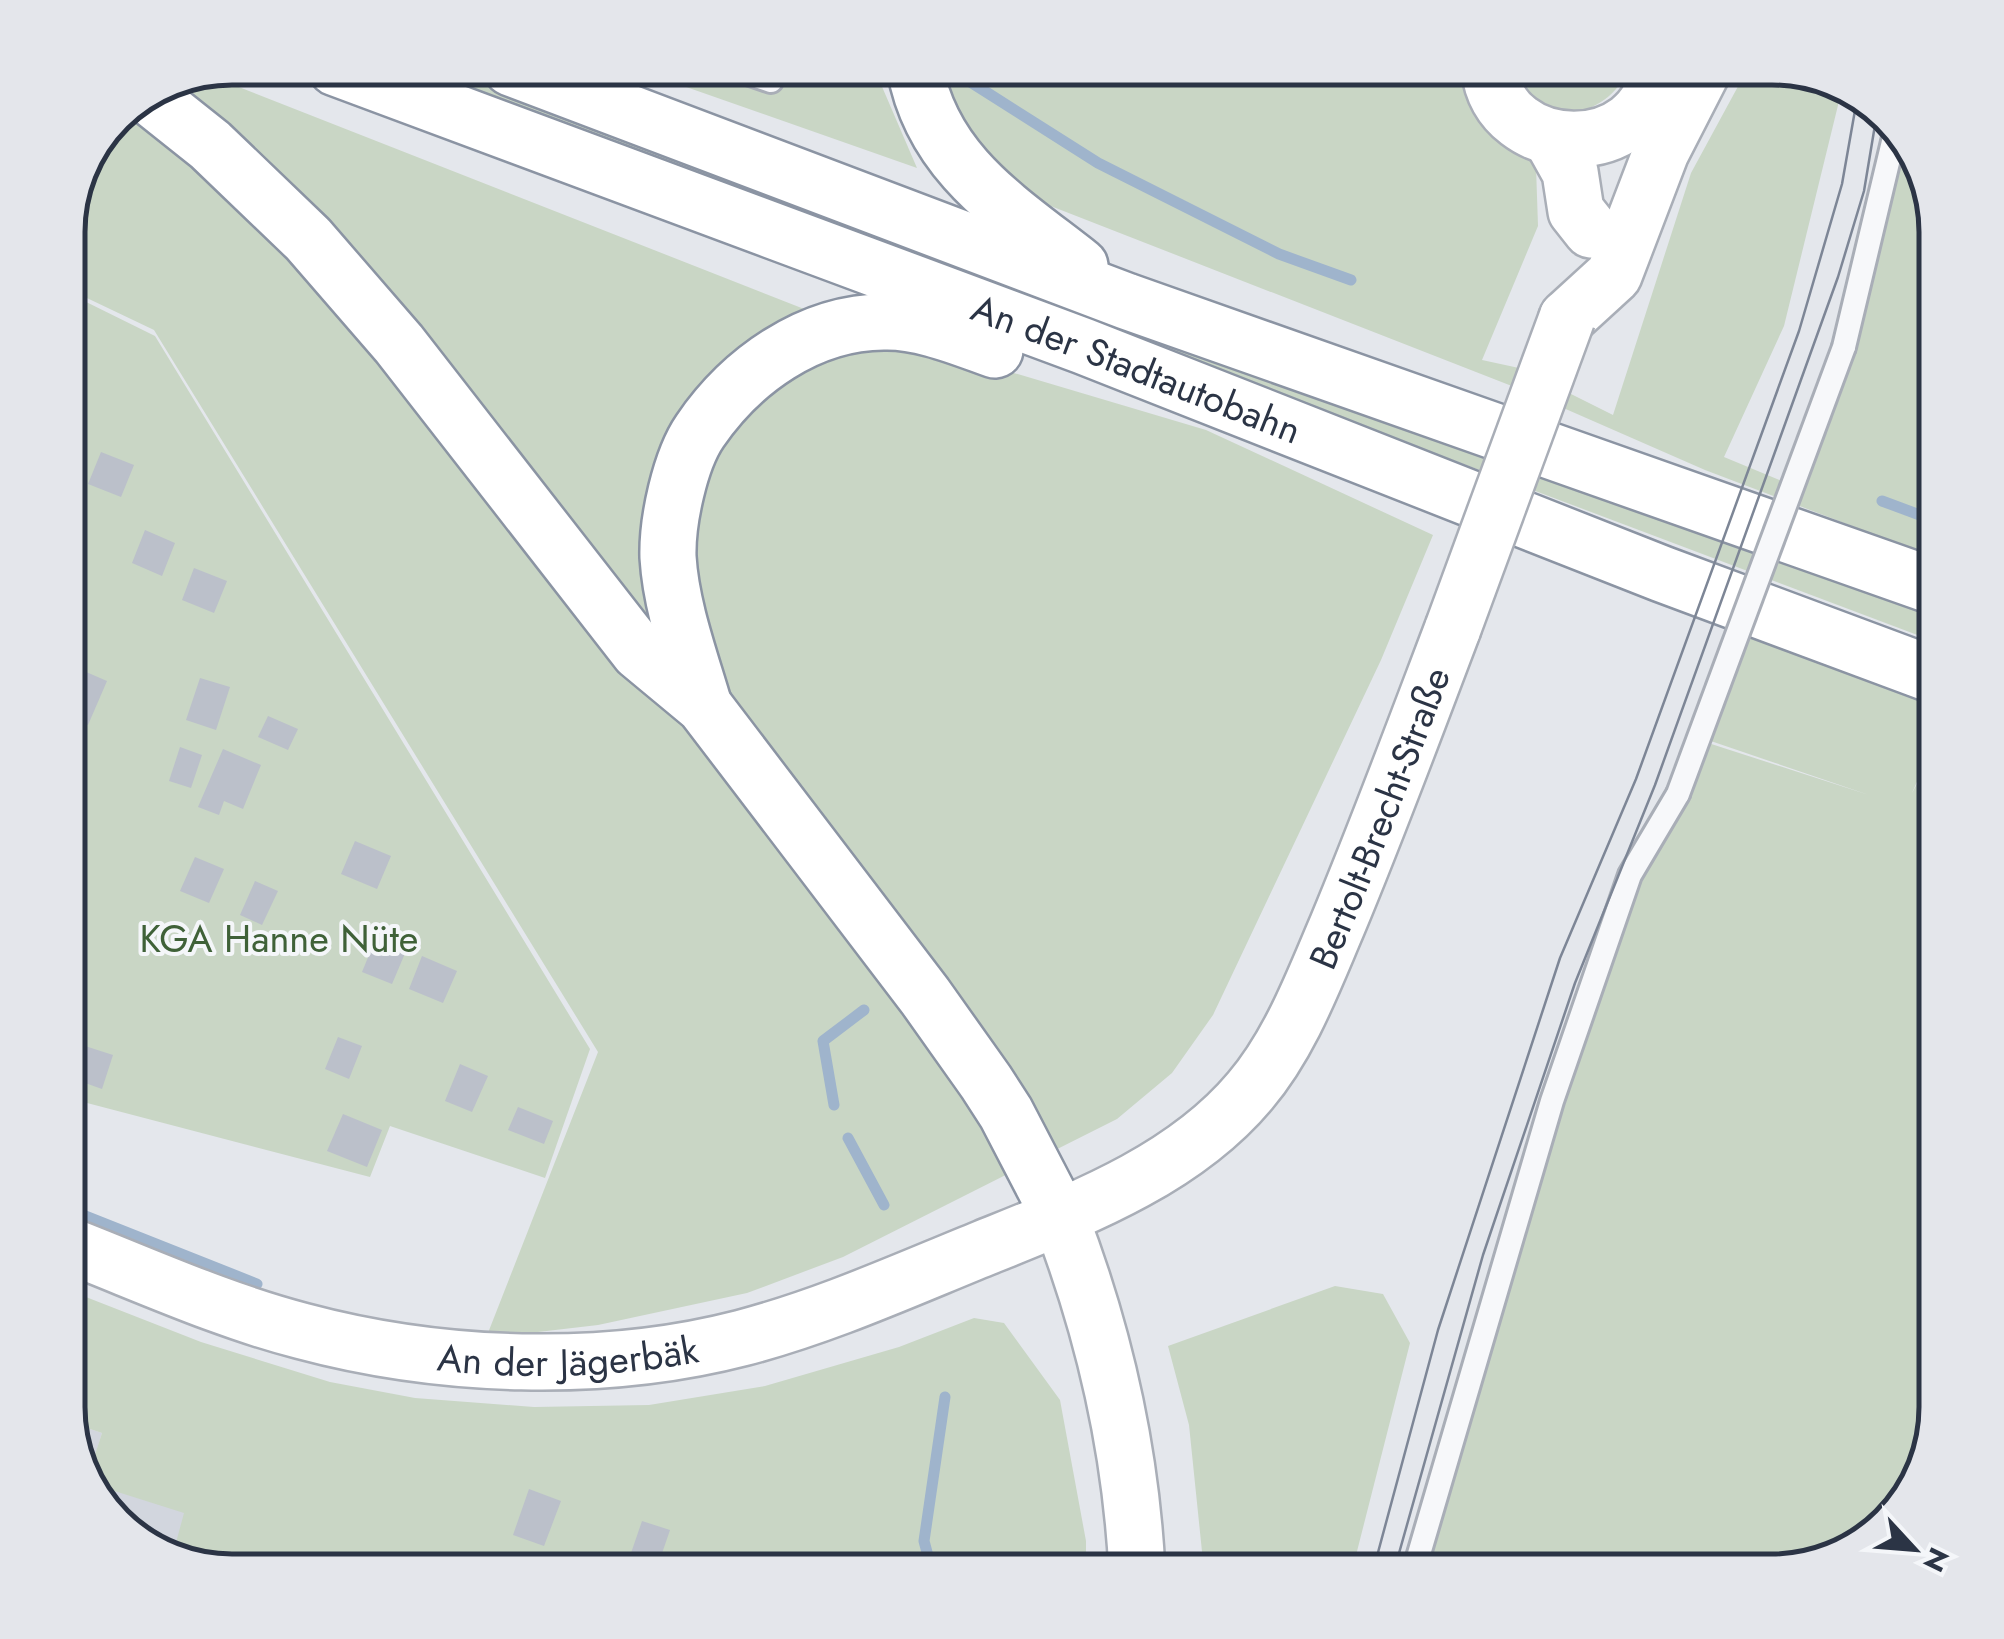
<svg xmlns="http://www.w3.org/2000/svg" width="2004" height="1639" font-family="Jost,sans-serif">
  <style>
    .built { fill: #d2d6de }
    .green { fill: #c9d6c5 }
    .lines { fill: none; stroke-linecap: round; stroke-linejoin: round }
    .stream { stroke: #9fb4cc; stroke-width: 11 }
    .building { fill: #bbc0ca }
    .lane-casing { stroke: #a9aeb7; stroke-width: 28 }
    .secondary-casing { stroke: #a9aeb7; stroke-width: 60 }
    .highway-casing { stroke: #8b94a3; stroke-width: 60 }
    .lane { stroke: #f7f8fa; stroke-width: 22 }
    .secondary { stroke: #fff; stroke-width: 55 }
    .highway { stroke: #fff; stroke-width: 55 }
    .tram { stroke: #7d8696; stroke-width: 2.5 }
    .lane-bridge-casing { stroke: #a9aeb7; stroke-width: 28; stroke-linecap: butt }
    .secondary-bridge-casing { stroke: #a9aeb7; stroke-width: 60; stroke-linecap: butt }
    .lane-bridge { stroke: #f7f8fa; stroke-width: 22 }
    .secondary-bridge { stroke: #fff; stroke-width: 55 }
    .labels { text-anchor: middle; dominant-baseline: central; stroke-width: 8; stroke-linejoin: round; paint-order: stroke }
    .street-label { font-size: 38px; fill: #2b3445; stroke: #f4f6f9 }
    .park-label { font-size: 38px; fill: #3f6138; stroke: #f4f6f9 }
    .rim { fill: none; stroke: #2b3445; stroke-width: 5 }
  </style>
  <rect width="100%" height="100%" fill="#e4e7ec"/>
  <polygon class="built" points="69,1422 102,1433 87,1481 367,1571 231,1571 124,1531 85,1480"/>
  <g class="green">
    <polygon points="413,68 450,68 863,223 1936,611 1936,642"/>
    <polygon points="632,68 880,68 880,82 917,168"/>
    <polygon points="933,68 1462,68 1536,167 1538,226 1482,360 1519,368 1613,415 1691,173 1748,68 1773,68 1841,93 1784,326 1724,457 1796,487 1904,139 1920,160 1936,232 1936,558 1705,470 1522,390 1043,203 990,172"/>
    <path d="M1515,68h114c-16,41 -73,65 -103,22 -5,-7 -8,-16 -11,-22z"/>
    <polygon points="211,76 822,316 1206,430 1433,535 1381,660 1213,1015 1172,1073 1117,1119 843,1257 747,1293 598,1325 486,1338 598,1052 154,330 68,289 68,221 123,109"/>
    <polygon points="68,293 155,336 590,1049 545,1178 390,1126 370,1177 68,1098"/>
    <polygon points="1744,628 1936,698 1936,739 1912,793 1936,749 1936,1408 1896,1515 1844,1555 1772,1571 1424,1571 1553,1133 1635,887 1702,741 1869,795 1702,738"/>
    <polygon points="1335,1286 1383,1294 1410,1343 1352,1571 1204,1571 1189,1425 1168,1346"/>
    <polygon points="68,1290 201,1342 330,1382 415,1398 534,1407 649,1405 765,1386 899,1347 974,1318 1004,1323 1060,1400 1086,1541 1086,1571 231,1571 174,1550 184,1513 86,1482 102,1433 69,1422 68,1417"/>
  </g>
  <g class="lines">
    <g class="stream">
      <polyline points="958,68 961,76 1098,163 1279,254 1351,280"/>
      <polyline points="1882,501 1936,521"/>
      <polyline points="834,1105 823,1041 864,1010"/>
      <polyline points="848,1138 884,1205"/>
      <polyline points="68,1209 257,1284"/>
      <polyline points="932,1571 924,1541 945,1397"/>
    </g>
  </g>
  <g class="building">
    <polygon points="101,452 134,465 121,497 88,484"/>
    <polygon points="145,530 175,543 162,576 132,563"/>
    <polygon points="194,568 227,581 214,613 182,600"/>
    <polygon points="77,668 107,681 88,725 68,716 68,691"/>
    <polygon points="200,678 230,687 216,730 186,720"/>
    <polygon points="268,716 298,729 288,750 258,737"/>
    <polygon points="180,747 202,755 191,788 169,781"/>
    <polygon points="223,749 261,765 243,809 224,801 219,815 198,807"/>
    <polygon points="355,841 391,856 377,889 341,874"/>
    <polygon points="195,857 224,869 209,903 180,891"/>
    <polygon points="255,881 278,891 262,925 240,915"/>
    <polygon points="376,938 406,951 392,984 362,972"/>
    <polygon points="422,956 457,971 443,1003 409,989"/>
    <polygon points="338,1037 362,1046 349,1079 325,1069"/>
    <polygon points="82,1045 113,1055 102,1089 71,1078"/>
    <polygon points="460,1064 488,1076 472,1112 445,1101"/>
    <polygon points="518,1107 553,1121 544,1144 508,1130"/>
    <polygon points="343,1114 382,1130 367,1167 327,1151"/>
    <polygon points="529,1489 561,1501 544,1546 513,1535"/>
    <polygon points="642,1521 670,1530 658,1565 630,1556"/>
  </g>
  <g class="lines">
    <defs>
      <g id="lane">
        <polyline points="733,68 771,81"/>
        <polyline points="1844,347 1896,129"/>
        <polyline points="1414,1571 1552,1101 1630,875 1678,794"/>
      </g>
      <g id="secondary">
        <path d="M1489,68c11,95 159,95 169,0"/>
        <polyline points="1551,138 1570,172 1576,211 1591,230"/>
        <polyline points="1567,318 1614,275 1661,152 1704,68"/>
        <path d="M1060,1217c43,112 71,234 77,354"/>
        <path id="s1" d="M68,1245c77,30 153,65 234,86 138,37 301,43 440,7 84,-22 163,-58 242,-90 94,-38 199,-77 266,-157 40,-47 63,-109 87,-165 41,-98 78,-198 116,-298"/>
      </g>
      <g id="highway">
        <path id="s2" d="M336,68l747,278 579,228 274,102"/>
        <polyline points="511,68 1126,301 1936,587"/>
        <path d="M915,68c17,96 94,142 165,198"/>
        <polyline points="151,98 210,145 308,239 399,344 639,652 704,706 925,996 986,1082 1006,1113 1060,1217"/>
        <path d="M704,706c-14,-48 -33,-99 -36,-149 -1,-36 12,-97 32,-126 41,-60 109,-109 184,-109 37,-1 77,16 111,28"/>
      </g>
    </defs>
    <use href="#lane" class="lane-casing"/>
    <use href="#secondary" class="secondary-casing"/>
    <use href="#highway" class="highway-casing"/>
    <use href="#lane" class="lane"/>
    <use href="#secondary" class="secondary"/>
    <use href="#highway" class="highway"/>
    <g class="tram">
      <polyline points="1373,1571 1438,1330 1560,958 1636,779 1799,331 1842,184 1857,99"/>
      <polyline points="1394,1571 1483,1255 1575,983 1655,785 1838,277 1864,191 1878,107"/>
    </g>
    <defs>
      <polyline id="lane-bridge" points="1678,794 1844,347"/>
      <polyline id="secondary-bridge" points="1453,628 1567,318"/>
    </defs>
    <use href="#lane-bridge" class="lane-bridge-casing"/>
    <use href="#secondary-bridge" class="secondary-bridge-casing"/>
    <use href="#lane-bridge" class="lane-bridge"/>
    <use href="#secondary-bridge" class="secondary-bridge"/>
  </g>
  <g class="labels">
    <g class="street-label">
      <text stroke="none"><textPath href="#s2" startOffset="855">An der Stadtautobahn</textPath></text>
      <text stroke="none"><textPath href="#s1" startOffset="1568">Bertolt-Brecht-Straße</textPath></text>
      <text stroke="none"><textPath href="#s1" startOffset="518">An der Jägerbäk</textPath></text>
    </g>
    <g class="park-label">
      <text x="279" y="938">KGA Hanne Nüte</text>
    </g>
  </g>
  <path d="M0 0H2004V1639H0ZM232 85H1772A147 147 0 0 1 1919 232V1407A147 147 0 0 1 1772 1554H232A147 147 0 0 1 85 1407V232A147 147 0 0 1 232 85Z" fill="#e4e6eb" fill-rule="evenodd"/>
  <path class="rim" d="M232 85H1772A147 147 0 0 1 1919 232V1407A147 147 0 0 1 1772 1554H232A147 147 0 0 1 85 1407V232A147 147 0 0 1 232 85Z"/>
  <g transform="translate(1914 1549) rotate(116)" stroke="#f4f6f9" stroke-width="8" paint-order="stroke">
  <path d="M0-8L18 38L0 25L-18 38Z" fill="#2b3445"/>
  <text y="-15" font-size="28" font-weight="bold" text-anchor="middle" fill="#2b3445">N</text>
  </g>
</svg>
